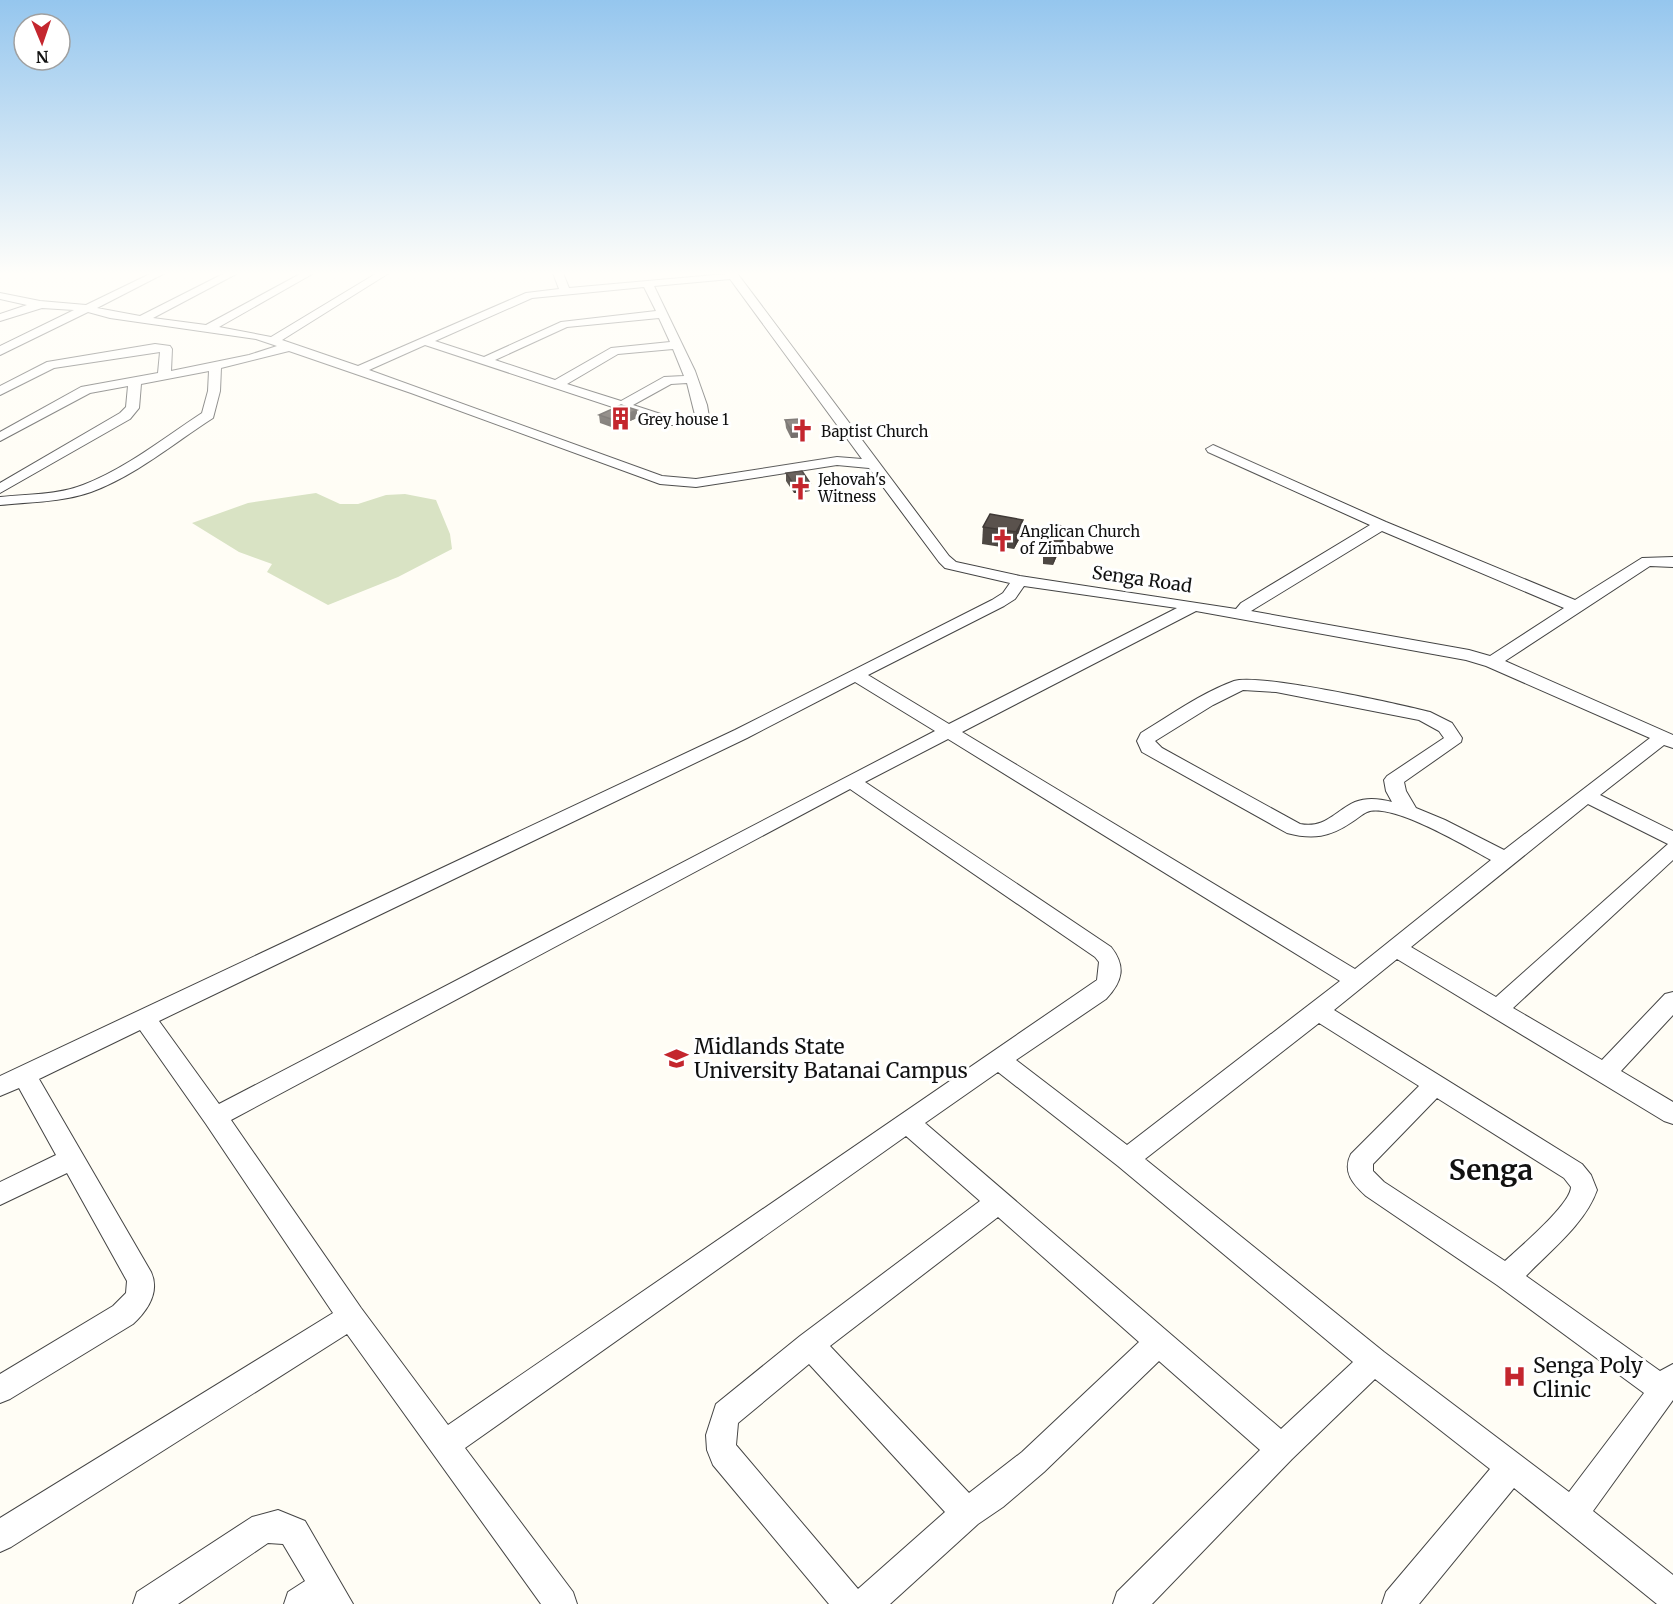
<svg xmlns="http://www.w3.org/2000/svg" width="1673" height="1604" font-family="Merriweather,serif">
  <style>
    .cemetery { fill: #d9e3c4 }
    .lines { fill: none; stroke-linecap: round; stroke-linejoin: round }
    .minor-casing { stroke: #444; stroke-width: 2 }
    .minor { fill: #fff; fill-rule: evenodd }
    .wall { fill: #4d4742 }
    .shaded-wall { fill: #3f3936 }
    .building { fill: #5a524d; stroke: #3f3936; stroke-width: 1.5 }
    .labels { text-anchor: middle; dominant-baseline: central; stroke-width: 6; stroke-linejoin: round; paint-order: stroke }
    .far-poi-label { font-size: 15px; fill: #111; stroke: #fff; text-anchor: start }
    .street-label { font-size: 18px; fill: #111; stroke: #fff }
    .near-poi-label { font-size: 21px; fill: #111; stroke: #fff; text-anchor: start }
    .near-district-label { font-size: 28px; font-weight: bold; fill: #111; stroke: #fff }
  </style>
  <rect width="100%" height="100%" fill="#fffdf5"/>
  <polygon class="cemetery" points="316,493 340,504 358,504 386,495 405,494 436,500 450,534 452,549 398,577 328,605 267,572 272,564 239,552 192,523 248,503"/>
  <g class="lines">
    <defs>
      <g id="minor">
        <path d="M152,273h13l-68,35 43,8 85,-43h13l-85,45 53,7 96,-52h12l-95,54 52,10 106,-64h12l-107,67 76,26 168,-73 33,-4 -6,-16h10l6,15 168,-15 212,283 7,6 64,14 216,33 5,-6 129,-78 -162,-73 -2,-3 7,-4 173,77 189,78 67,-42 31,-1v10l-23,-1 -145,95 168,74v13l-9,-3 -64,50 73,36v29l-160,148 89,52 63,-66 8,-2v23l-52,56 52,31v22l-9,-3 -267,-162 -63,51 248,154 9,11 6,15c-12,34 -46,60 -71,86l134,95 13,-7v36l-80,111 80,64v29h-16l-143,-116 -95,116h-37l4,-12 104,-123 -115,-90 -83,80 -140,145h-39l4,-12 143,-142 -101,-89 -115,111 -41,35 -25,17 -88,80h-61l-116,-139 -6,-15 -1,-15 10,-31 84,-68 180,-135 -74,-65 -441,312 108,144 4,12h-36l-194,-270 -336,213 -11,5v-34l333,-205 -127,-189 -66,-94 -101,49 112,193c9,20 -3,38 -18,52l-123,75 -10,4v-29l113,-68 13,-13 1,-12 -60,-108 -67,32v-23l56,-27 -37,-67 -19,8v-20l735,-346 257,-130 11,-7 7,-10 -65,-15 -6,-6 -70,-94 -32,-3 -141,22 -36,-3 -249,-91 -122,-42 -68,17 -1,23 -7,27c-39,25 -78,58 -122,74 -28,10 -61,10 -91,13v-8c27,-3 58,-2 83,-12 42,-16 81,-47 119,-72l6,-22 1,-20 -68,13 -2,24 -9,11 -130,74v-10l120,-70 6,-6 2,-21 -38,7 -90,48v-9l81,-45 77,-14 2,-21 -106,16 -54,27v-9l47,-24 108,-18 15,2 2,3 -1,22 78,-16 28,-9 -21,-7 -146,-21 -22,-6 -88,43v-9l74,-36 -32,-2 -42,13v-7l27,-9 -27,-6v-6l40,8 46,4zM730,279l132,180 -25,-2 -141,22 -34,-3 -293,-106 56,-25 242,80h25l17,-8 -2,-12 -12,-34 -41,-85zM644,287l12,24 -95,11 -77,35 -49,-16 97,-43zM659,318l11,24 -59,6 -56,32 -60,-20 72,-33zM673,349l11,27 -20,1 -43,24 -54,-17 51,-30zM687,383l8,32 -22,3 -40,-13 38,-21zM1382,531l182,77 -74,48 -21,-6 -218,-39zM1024,586l153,22 -228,116 -81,-49 136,-69 11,-7zM1196,611l270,49 20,6 164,72 -146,112 -59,-30 -29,-12 -10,-17 -2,-9 57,-40 1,-4 -10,-15 -22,-11c-32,-8 -171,-39 -196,-31 -33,12 -63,34 -93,52l-4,8 5,11 145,81c26,7 43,4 65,-11 5,-3 10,-8 15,-10 25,-10 100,35 124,48l-136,109 -393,-237zM855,682l80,49 -716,373 -60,-83 588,-283zM1243,690l33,2 143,28 20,11 5,7 -57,38 -3,4 2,11 6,11c-11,-3 -25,-5 -37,0 -20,9 -30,27 -55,22l-138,-76 -7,-7 58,-36zM948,739l392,242 -213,164 -111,-85 90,-61c17,-18 20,-33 5,-52l-246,-165zM850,789l245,168 4,5 -2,18 -649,445 -87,-117 -130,-188zM1588,804l80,40 -172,153 -85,-50zM1319,1023l100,63 -68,68c-9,18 2,30 15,42l131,89 147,108 -75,99 -185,-140 -239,-193zM998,1072l120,94 235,196 -72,67 -356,-306zM1437,1098l127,80 7,9c0,17 -52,61 -66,74l-121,-79 -11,-11v-7zM998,1217l141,125 -117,110 -53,41 -139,-147zM809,1364l136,148 -87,77 -122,-144 2,-22z"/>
        <polygon points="278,1510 305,1521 353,1604 284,1604 288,1592 305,1581 283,1544 268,1543 178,1604 133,1604 137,1592 252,1517"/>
      </g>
    </defs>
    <use href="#minor" class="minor-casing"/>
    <use href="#minor" class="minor"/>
  </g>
  <g class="wall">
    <polygon points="599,415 637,418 614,428 600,423"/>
    <polygon points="785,420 804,437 791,438 786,428"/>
    <polygon points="786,473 810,483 810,491 794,493 786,481"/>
    <polygon points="990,514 1021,536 1014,549 982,544 983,527"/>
    <polygon points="1065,537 1053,565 1043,564 1043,555"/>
  </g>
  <g class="shaded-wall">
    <polygon points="637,410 637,418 614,428 614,420"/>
    <polygon points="804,429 804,437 791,438 791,430"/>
    <polygon points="810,483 810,491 794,493 794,485"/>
    <polygon points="1023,520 1021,536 1014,549 1016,532"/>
    <polygon points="1066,529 1065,537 1053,565 1054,557"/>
  </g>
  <g class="building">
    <polygon points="621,405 637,410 614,420 599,415"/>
    <polygon points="799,419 804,429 791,430 785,420"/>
    <polygon points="802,471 810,483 794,485 786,473"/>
    <polygon points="990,514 1023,520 1016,532 983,527"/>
    <polygon points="1059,525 1066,529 1054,557 1043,555"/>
  </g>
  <linearGradient id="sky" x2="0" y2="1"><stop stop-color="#95c6ee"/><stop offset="0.55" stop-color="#fffefa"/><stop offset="1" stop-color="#fffefa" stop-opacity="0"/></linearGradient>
  <rect width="1673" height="497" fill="url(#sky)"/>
  <defs>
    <symbol id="building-bare" viewBox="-9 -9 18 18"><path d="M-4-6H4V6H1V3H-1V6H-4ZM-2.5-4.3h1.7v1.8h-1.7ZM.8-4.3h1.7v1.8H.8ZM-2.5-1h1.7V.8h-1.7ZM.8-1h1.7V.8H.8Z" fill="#c4262e" stroke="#fff" stroke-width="2.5" paint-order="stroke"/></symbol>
    <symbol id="church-bare" viewBox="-9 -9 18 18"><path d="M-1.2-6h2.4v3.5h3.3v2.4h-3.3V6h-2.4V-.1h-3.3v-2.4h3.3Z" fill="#c4262e" stroke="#fff" stroke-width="2.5" paint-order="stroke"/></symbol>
    <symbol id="university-bare" viewBox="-9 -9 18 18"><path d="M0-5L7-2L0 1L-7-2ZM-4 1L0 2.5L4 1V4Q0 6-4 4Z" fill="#c4262e" stroke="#fff" stroke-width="2.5" paint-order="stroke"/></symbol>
    <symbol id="hospital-bare" viewBox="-9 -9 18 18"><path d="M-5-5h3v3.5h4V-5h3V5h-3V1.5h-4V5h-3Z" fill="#c4262e" stroke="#fff" stroke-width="2.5" paint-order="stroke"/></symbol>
  </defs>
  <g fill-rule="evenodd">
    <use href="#building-bare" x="604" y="402" width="33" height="33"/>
    <use href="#church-bare" x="786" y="414" width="33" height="33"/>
    <use href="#church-bare" x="784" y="472" width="33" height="33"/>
    <use href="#church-bare" x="986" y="524" width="33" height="33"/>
    <use href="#university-bare" x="660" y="1042" width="33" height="33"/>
    <use href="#hospital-bare" x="1498" y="1360" width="33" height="33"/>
  </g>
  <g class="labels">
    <g class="far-poi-label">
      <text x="638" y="419">Grey house 1</text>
      <text x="821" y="431">Baptist Church</text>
      <text x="818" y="479">Jehovah's<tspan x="818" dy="17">Witness</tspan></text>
      <text x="1020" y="531">Anglican Church<tspan x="1020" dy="17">of Zimbabwe</tspan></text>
    </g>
    <g class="street-label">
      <text transform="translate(1142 579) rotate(8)">Senga Road</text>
    </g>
    <g class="near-poi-label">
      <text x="694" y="1046">Midlands State<tspan x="694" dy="24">University Batanai Campus</tspan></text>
      <text x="1533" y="1365">Senga Poly<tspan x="1533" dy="24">Clinic</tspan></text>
    </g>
    <g class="near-district-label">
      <text x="1491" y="1170">Senga</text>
    </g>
  </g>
  <g transform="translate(42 42) rotate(178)"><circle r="28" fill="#ffffff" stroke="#a0a0a0" stroke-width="1.5"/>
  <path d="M0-4.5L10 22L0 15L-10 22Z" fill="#c4262e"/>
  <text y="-9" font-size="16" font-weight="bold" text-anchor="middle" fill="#111111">N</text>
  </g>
</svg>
